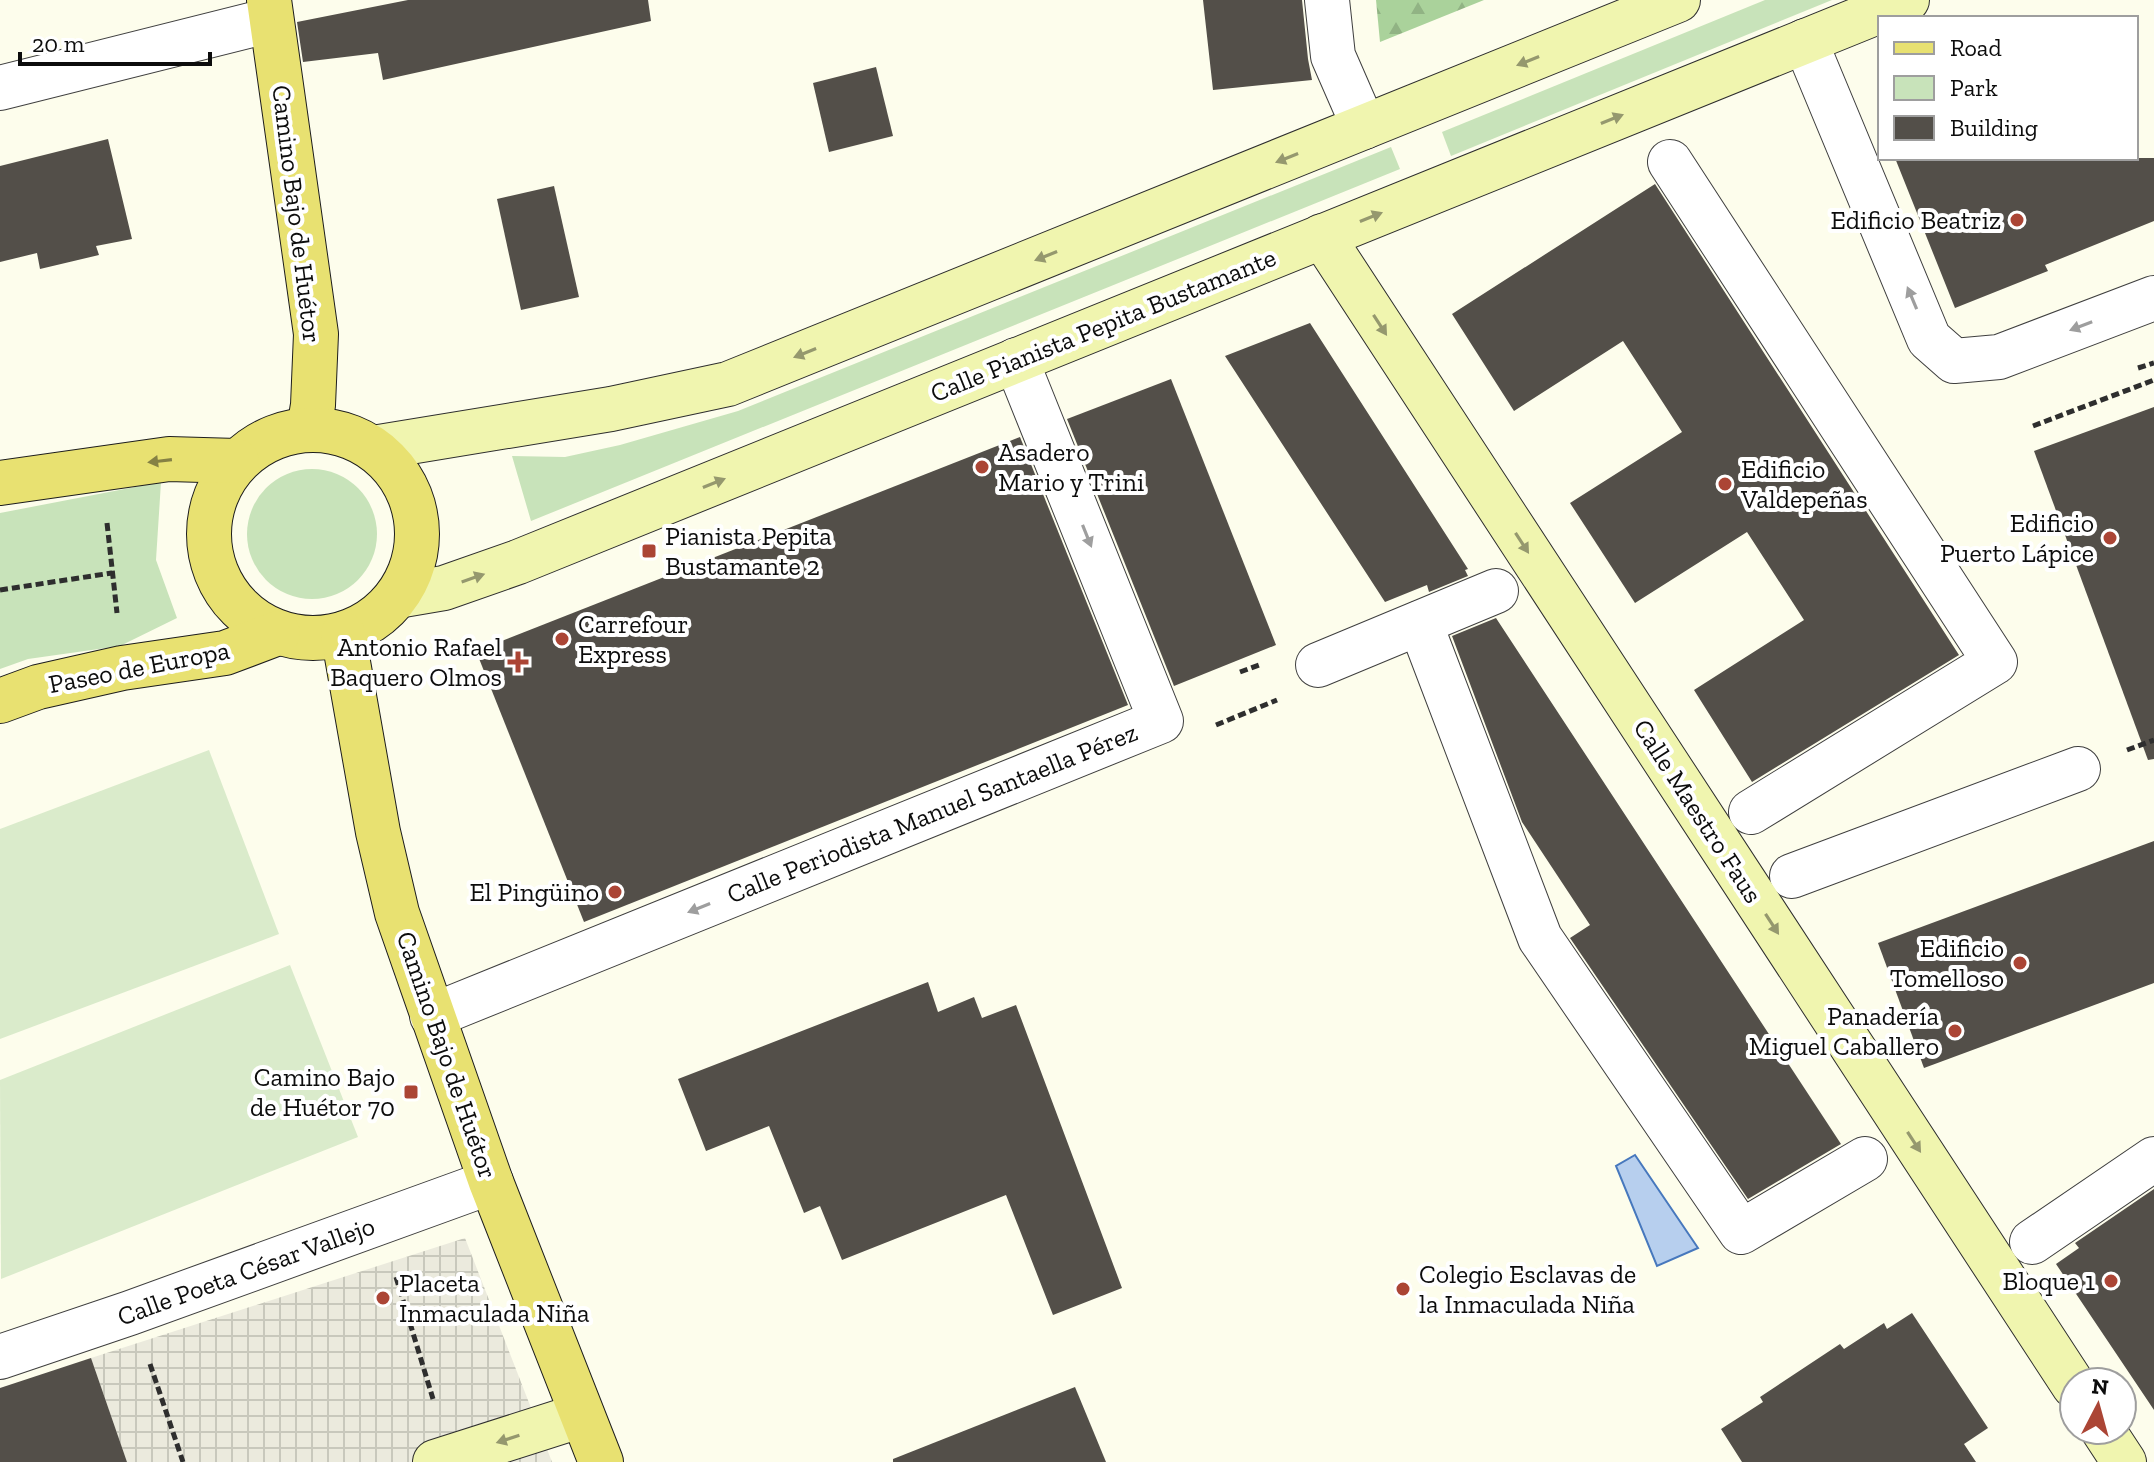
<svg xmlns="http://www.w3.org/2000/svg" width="2154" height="1462" font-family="'Zilla Slab',serif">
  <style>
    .green { fill: #c8e3ba }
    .forest { fill: url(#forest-firs) }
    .pitch { fill: #daebcb }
    .plaza { fill: url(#plaza-grid) }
    .water { fill: #b7cfee; stroke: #4778bd; stroke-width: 2 }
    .building { fill: #534f49 }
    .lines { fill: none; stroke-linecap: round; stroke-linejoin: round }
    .street-casing { stroke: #3f3f3f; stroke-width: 46 }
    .secondary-casing { stroke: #2e2e2e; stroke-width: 46 }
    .primary-casing { stroke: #1d1d1d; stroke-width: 46 }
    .path { stroke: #2e2e2e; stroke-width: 5; stroke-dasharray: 8 4; stroke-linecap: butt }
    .street { stroke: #fff; stroke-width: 44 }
    .secondary { stroke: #f0f5af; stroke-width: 44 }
    .primary { stroke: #e8e171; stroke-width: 44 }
    .oneway { fill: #95986e }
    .oneway2 { fill: #9e9e9e }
    .oneway3 { fill: #858144 }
    .poi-dot { fill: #ab4535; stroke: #fff; stroke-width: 3 }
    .labels { text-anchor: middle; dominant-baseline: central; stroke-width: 8; stroke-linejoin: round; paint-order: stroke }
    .street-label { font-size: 26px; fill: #0c0c0c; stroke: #fff }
    .poi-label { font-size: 26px; fill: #0c0c0c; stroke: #fff; text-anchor: end }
  </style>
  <defs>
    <pattern id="forest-firs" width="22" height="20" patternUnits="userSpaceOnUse" patternTransform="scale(2)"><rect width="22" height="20" fill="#aad29b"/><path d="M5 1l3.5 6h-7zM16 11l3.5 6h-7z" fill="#91b384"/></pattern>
    <pattern id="plaza-grid" width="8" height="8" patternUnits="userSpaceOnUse" patternTransform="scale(2)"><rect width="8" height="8" fill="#ebeadd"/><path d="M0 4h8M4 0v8" fill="none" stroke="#c8c8bc"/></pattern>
  </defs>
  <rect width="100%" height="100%" fill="#fdfdec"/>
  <g class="green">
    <polygon points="1765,0 1832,0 1451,156 1442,132"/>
    <polygon points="1391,147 1400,169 531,521 512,456 565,457 620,445 738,411"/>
    <circle cx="312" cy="534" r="65"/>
    <polygon points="161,482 156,560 177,618 120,646 28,659 0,669 0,513"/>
  </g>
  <polygon class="forest" points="1376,0 1484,0 1380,42"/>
  <g class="pitch">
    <polygon points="209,750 279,934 0,1039 0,829"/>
    <polygon points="290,965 358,1137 1,1279 0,1080"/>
  </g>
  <polygon class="plaza" points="465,1238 552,1462 127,1462 91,1358"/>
  <polygon class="water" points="1635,1155 1698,1248 1657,1266 1616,1166"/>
  <g class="building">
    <polygon points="408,0 648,0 651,21 383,80 378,53 303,62 297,22"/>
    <polygon points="1203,0 1302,0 1308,59 1312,80 1213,90"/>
    <polygon points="876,67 893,136 829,152 813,83"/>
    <polygon points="108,139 132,239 96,246 99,255 40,269 37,253 0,262 0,166"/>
    <polygon points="1895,158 2154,158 2154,221 2045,265 2048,271 1955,308"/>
    <polygon points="1655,184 1959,655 1752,782 1694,690 1804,620 1747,532 1635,603 1570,503 1682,432 1623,341 1514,411 1452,314"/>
    <polygon points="554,186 579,297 521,310 497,199"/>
    <polygon points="1310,323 1468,569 1465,570 1468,576 1429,592 1427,585 1385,602 1225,356"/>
    <polygon points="1171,379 1276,645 1174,686 1067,419"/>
    <polygon points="2154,407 2154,759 2148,760 2034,451"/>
    <polygon points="1020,437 1128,705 584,922 476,651"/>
    <polygon points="1496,618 1841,1144 1748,1199 1570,938 1590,925 1522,822 1452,636"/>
    <polygon points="2154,841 2154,983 1924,1068 1878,943"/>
    <polygon points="928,982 938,1012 974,997 982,1018 1016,1005 1122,1288 1053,1315 1006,1195 842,1260 820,1206 804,1213 769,1126 706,1151 678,1079"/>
    <polygon points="2154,1189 2154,1410 2056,1264 2079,1248 2075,1243"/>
    <polygon points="1912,1313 1988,1428 1964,1444 1976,1462 1742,1462 1721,1429 1763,1402 1760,1397 1840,1344 1844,1349 1884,1323 1887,1329"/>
    <polygon points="91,1358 127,1462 0,1462 0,1388"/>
    <polygon points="1075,1387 1106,1462 893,1462 893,1459"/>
  </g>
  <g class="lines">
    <defs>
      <g id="street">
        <polyline points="1327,0 1333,56 1364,127"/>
        <polyline points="1805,41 1929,339 1954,361 1999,357 2154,298"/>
        <polyline points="0,88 271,20"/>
        <polyline points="1670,162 1995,662 1751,812"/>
        <polyline points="1420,623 1540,938 1741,1232 1865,1159"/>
        <polyline points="1318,665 1496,591"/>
        <polyline points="1792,876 2078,769"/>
        <polyline points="432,1016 1161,721 1016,360"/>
        <polyline points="2032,1242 2154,1159"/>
        <polyline points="0,1357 130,1313 491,1182"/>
      </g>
      <g id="secondary">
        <polyline points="1322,236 2074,1386"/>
        <polyline points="373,448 611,409 728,384 1678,0"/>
        <polyline points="397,596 444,588 518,562 1907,0"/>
        <polyline points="2103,1430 2124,1462"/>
        <polyline points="435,1462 582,1415"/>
      </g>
      <g id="primary">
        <polyline points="269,0 316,334 313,405 309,429"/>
        <circle cx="313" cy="534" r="104"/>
        <polyline points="0,483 169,459 237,461"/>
        <polyline points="343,634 378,832 397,913 491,1182 601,1462"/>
        <polyline points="0,701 38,687 122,668 225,653 278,633"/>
      </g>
    </defs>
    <use href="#street" class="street-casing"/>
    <use href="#secondary" class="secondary-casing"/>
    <use href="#primary" class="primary-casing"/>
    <g class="path">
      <polyline points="2138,368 2154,363"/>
      <polyline points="2033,426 2154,380"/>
      <polyline points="107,523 117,613"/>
      <polyline points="0,590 112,573"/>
      <polyline points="1240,672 1262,664"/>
      <polyline points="1216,725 1277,700"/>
      <polyline points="2127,750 2154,740"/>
      <polyline points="396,1277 433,1399"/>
      <polyline points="150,1364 183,1462"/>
    </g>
    <use href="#street" class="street"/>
    <use href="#secondary" class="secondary"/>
    <use href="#primary" class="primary"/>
  </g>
  <defs><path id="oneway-solid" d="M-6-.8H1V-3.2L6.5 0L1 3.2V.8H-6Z" transform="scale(2)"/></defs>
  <g class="oneway">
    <use href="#oneway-solid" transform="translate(1528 61) rotate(158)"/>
    <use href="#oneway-solid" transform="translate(1612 119) rotate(-22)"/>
    <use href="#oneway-solid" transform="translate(1287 158) rotate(158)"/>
    <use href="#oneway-solid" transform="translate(1371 217) rotate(-22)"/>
    <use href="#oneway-solid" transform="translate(1046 256) rotate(158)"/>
    <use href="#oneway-solid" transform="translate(1380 325) rotate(57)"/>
    <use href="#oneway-solid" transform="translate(805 353) rotate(158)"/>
    <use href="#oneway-solid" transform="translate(714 483) rotate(-22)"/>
    <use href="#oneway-solid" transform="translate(1522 543) rotate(57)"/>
    <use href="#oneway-solid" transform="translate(473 578) rotate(-19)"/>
    <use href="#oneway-solid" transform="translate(1772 924) rotate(57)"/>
    <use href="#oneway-solid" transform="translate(1914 1142) rotate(57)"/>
    <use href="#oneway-solid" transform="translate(508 1439) rotate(162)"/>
  </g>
  <g class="oneway2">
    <use href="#oneway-solid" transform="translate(1912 298) rotate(-113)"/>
    <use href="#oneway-solid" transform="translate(2081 326) rotate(159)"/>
    <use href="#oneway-solid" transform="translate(1087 536) rotate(68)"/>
    <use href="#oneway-solid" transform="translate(699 908) rotate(158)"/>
  </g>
  <use class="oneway3" href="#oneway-solid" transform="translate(160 461) rotate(173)"/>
  <g class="poi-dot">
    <circle cx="2017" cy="220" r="8"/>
    <circle cx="982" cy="467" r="8"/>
    <circle cx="1725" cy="484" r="8"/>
    <circle cx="2110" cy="538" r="8"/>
    <rect x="641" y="543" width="16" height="16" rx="4"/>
    <circle cx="562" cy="639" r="8"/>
    <path d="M514 650h8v8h8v8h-8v8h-8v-8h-8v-8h8z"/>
    <circle cx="615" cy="892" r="8"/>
    <circle cx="2020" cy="963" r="8"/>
    <circle cx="1955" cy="1031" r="8"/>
    <rect x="403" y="1084" width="16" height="16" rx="4"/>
    <circle cx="2111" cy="1281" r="8"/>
    <circle cx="1403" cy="1289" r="8"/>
    <circle cx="383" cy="1298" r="8"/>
  </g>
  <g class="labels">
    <g class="street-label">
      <text transform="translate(297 214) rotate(83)">Camino Bajo de Huétor</text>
      <text transform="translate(1103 325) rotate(-22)">Calle Pianista Pepita Bustamante</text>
      <text transform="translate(139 667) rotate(-11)">Paseo de Europa</text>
      <text transform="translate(1698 811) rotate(57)">Calle Maestro Faus</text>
      <text transform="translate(932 813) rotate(-22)">Calle Periodista Manuel Santaella Pérez</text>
      <text transform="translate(447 1055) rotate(71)">Camino Bajo de Huétor</text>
      <text transform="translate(246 1271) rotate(-20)">Calle Poeta César Vallejo</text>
    </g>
    <g class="poi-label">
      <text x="2001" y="220">Edificio Beatriz</text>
      <text x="998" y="452" text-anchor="start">Asadero<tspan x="998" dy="30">Mario y Trini</tspan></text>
      <text x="1741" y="469" text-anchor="start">Edificio<tspan x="1741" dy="30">Valdepeñas</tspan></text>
      <text x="2094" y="523">Edificio<tspan x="2094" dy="30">Puerto Lápice</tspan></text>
      <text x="665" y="536" text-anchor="start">Pianista Pepita<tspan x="665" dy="30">Bustamante 2</tspan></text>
      <text x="578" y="624" text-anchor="start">Carrefour<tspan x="578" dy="30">Express</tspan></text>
      <text x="502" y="647">Antonio Rafael<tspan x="502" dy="30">Baquero Olmos</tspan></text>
      <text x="599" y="892">El Pingüino</text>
      <text x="2004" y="948">Edificio<tspan x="2004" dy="30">Tomelloso</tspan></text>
      <text x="1939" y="1016">Panadería<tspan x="1939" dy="30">Miguel Caballero</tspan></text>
      <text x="395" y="1077">Camino Bajo<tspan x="395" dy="30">de Huétor 70</tspan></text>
      <text x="1419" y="1274" text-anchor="start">Colegio Esclavas de<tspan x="1419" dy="30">la Inmaculada Niña</tspan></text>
      <text x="2095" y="1281">Bloque 1</text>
      <text x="399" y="1283" text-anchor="start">Placeta<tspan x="399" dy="30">Inmaculada Niña</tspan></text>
    </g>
  </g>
  <rect x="1878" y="16" width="260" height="144" fill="#ffffff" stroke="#9e9e9e" stroke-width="2"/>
  <rect x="1894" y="42" width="40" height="12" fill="#e8e171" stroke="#9e9e9e" stroke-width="2"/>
  <text x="1950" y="56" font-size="24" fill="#0c0c0c">Road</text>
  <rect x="1894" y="76" width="40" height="24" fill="#c8e3ba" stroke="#9e9e9e" stroke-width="2"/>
  <text x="1950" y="96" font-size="24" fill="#0c0c0c">Park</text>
  <rect x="1894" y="116" width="40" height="24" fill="#534f49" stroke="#9e9e9e" stroke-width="2"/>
  <text x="1950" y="136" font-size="24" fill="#0c0c0c">Building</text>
  <g transform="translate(2098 1406) rotate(6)"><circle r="38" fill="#ffffff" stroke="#9e9e9e" stroke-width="2"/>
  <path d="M0-6L14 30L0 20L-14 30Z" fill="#ab4535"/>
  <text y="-12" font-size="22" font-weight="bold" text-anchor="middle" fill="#0c0c0c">N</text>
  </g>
  <path d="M20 52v12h190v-12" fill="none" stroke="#0c0c0c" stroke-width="4"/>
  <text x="32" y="52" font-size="24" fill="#0c0c0c" stroke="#ffffff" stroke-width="6" paint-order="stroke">20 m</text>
</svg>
